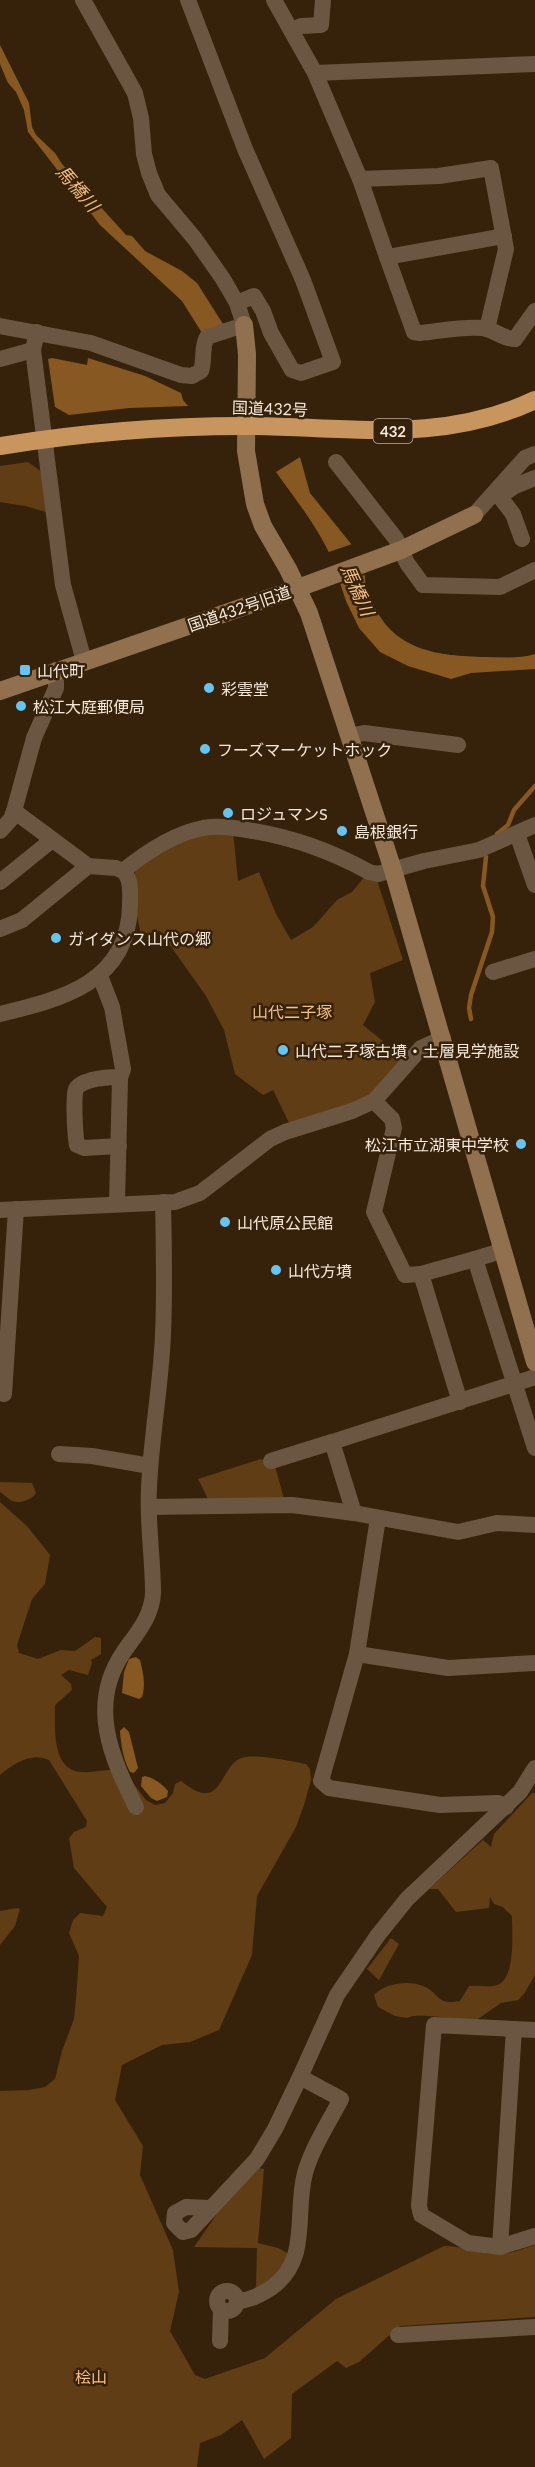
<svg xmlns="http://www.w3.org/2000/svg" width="535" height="2467" font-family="Lato,'Noto Sans JP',sans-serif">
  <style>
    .green { fill: #603d14 }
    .water { fill: #875821 }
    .pier { fill: #36220b }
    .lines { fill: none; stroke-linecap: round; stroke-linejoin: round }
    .stream { stroke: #875821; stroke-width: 4.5 }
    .street { stroke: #6a5641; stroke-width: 16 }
    .secondary { stroke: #90704e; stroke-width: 18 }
    .highway { stroke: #c8955f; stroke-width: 18 }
    .poi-dot { fill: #69c3f1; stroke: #36220b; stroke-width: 2 }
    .labels { text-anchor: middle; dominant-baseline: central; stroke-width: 5; stroke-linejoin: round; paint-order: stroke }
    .shield { fill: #36220b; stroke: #bcad9c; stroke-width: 1.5 }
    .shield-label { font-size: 15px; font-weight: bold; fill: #f5e8da }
    .street-label { font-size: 16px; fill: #f5e8da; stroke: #36220b }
    .poi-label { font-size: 16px; fill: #f5e8da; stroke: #36220b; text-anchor: start }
    .park-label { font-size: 16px; fill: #f7bf85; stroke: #36220b }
    .water-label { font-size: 18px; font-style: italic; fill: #f5be83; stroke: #36220b }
  </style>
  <rect width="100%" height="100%" fill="#36220b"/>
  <g class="green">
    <polygon points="28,462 42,472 46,512 25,506 0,502 0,466"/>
    <path d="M204,831h29l5,50 21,-9 17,42 15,26 22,-13 24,-27 15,-8 14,-17 10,2 27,83 -33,13 5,29 -12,23 42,34 -35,41 -79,27 -18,-37 -10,5 -28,-21 -11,-44 -18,-34 -46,-65 -19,3c-5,-22 -10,-44 -5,-66l37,-24z"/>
    <polygon points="261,1459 275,1466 284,1499 208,1499 198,1479"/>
    <path d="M0,1482l32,1 4,10c-5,7 -15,11 -24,8 -4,-2 -8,-7 -12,-9z"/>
    <path d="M0,1502l27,24 23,29 -5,29 -13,15 -15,46 2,8 19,6 23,-9 14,1 20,-14 6,1v16l-10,6 1,3 -4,12 -19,-5 -8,5 10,9 1,6 -17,15c0,21 -4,65 26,67 15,1 28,-4 42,-2l23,30 9,5 10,-2 8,-10 2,-9 6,-3c42,34 37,-13 60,-23 11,-5 51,3 65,6l4,5 1,11 -7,25 -8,22 -39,69 -5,59 -33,75 -29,12 -28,3 -40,20 -7,35 28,46 -3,29 33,75 6,42 -9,39 25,44 10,4 60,-21 71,-59 108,-53c20,0 39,10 58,8 11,-1 23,-6 33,-9v72l-135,9 -41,36 -13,6 -9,-7 -45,33 -1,44 -27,21 -22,-39 -21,15 -21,8 -3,24h-197v-376l29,-1 16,-3 10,-8 7,-28 12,-32 2,-20 3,-43 -10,-23 4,-13 7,-7 23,3 4,-9 -33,-39 -5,-30 5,-6 12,-5 1,-6 -38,-61c-18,-8 -34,3 -49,15z"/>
    <path d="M532,1793h3v182l-11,19 -6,6 -17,3 -26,18c-15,-1 -58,-9 -68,-3l-12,-2 -17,-9 -4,-12c11,-12 35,-15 49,-9 17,6 12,20 37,15l9,-15c9,-1 20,2 28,-1 19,-6 15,-52 15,-69l-9,-9 -9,-3 -4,-7 -1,11 -33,4 -18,-23h-9l54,-49 8,7 3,-13z"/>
    <polygon points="17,1908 20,1909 15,1926 0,1945 0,1911"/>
    <polygon points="391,1938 399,1944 379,1980 367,1969"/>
    <path d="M258,2168l6,1 -6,74 20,5 11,6c-7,14 -17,31 -33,34l1,-40 -63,-1 25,-36z"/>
  </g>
  <g class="water">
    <polygon points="0,45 29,103 32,127 36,135 55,153 62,164 126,235 132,236 145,251 182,271 197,283 223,324 202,333 182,301 100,225 28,132 24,110 16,92 8,83 0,64"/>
    <polygon points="52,358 87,365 88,358 145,376 181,393 183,400 188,406 129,408 69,415 55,407 48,359"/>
    <path d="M300,457l10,36 42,52 -18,19c-14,-35 -37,-62 -58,-92z"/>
    <path d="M334,565l31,8c-1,11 4,20 8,30 20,48 66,53 112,54 17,0 34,2 50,-3v15l-64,4 -20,6 -43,-13 -28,-14 -21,-24 -13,-27z"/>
    <path d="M136,1657l4,3c3,12 6,25 2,37l-3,2 -17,-6 2,-21 5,-13z"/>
    <path d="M124,1727l5,5 9,36 -4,5 -4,-1c-7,-13 -9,-28 -10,-41z"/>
    <path d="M145,1776c9,2 17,8 23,15l-1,6 -10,4 -6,-3 -10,-12 1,-9z"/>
  </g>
  <polygon class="pier" points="355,543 367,574 338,585 326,553"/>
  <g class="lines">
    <g class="stream">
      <polyline points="497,834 508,825 514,810 535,786"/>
      <polyline points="471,1019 469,1008 471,995 492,932 493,917 483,886 486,857"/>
    </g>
    <g class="street">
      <polyline points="188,0 245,149 303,280 333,362 301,373 292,370 271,333 263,311 254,296 237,303"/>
      <polyline points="274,0 315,73 360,179 439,176 491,168 506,249 487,329"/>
      <polyline points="292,30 301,26 321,25 323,0"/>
      <polyline points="315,73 535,64"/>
      <polyline points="360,179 387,257 504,236"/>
      <path d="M387,257l27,75 6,1c20,-2 43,-7 63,-5 12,2 20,11 32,11l20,-28"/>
      <path d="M0,326l91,17 90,32 11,1 9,-5c4,-11 0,-24 6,-34l37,-12 -7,-22 -14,-24 -28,-40 -37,-44 -9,-22 -5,-19 -3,-36 -6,-25 -52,-93"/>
      <polyline points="37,332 33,350 63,585 84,661"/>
      <polyline points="0,359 33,350"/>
      <polyline points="336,462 396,539 407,563 423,585 500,587 535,570"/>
      <polyline points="499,497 515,486 535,478"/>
      <polyline points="500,497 513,514 522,539"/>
      <polyline points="474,515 525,458 535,454"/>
      <polyline points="349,736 364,733 458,745"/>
      <path d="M14,811l74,55 28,2 7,3c23,-19 50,-37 80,-43 17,-3 33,0 50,3 42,7 78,20 116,41l9,2 46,-13 55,-11 56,-25"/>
      <polyline points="0,831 11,819 14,811 34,738 56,688 56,670"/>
      <polyline points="517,834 535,885"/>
      <polyline points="0,882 52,840"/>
      <polyline points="0,929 22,920 88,866"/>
      <polyline points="493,972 535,959"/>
      <polyline points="100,976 112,1007 123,1069 120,1078 117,1204"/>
      <path d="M0,1014c62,-15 128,-31 130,-108 0,-11 2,-27 -7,-35"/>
      <polyline points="374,1101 392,1119 394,1128 374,1212 405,1275 421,1274"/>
      <path d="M119,1146l-35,2 -7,-3c-2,-9 -4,-48 -1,-56 5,-10 34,-13 44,-11"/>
      <polyline points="0,1210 175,1202 200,1193 270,1139 285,1132 352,1111 374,1101 421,1048 443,1038"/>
      <polyline points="501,1251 475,1259 535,1448"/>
      <polyline points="4,1394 16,1209"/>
      <polyline points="460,1402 421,1274 475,1259"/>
      <polyline points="59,1454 92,1456 150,1466"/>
      <polyline points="271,1461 332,1442"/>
      <polyline points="149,1507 292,1505 354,1513 458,1532 497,1523 535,1525"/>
      <polyline points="354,1513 332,1442 535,1377"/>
      <polyline points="378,1518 357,1654 321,1781 329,1788 440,1805 498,1803 506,1807"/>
      <polyline points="357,1654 448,1668 535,1663"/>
      <path d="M136,1807c-25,-50 -48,-102 -13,-154 13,-19 29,-36 30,-60 0,-35 -6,-70 -4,-105 2,-51 12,-102 14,-154 2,-44 1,-88 0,-132"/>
      <polyline points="514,2029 500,2247 535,2236"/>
      <polyline points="300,2077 337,1995 378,1935 407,1899 520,1792 535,1768"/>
      <path d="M211,2208l-25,-1 -11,6 -1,10 9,9 8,-2 66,-71 18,-30 25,-52 41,22c-12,23 -29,49 -36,74 -11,41 6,87 -34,115 -11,7 -20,12 -33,13"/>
      <polyline points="500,2247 468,2243 421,2215 419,2206 434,2025 535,2030"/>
      <circle cx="227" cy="2301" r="10"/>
      <polyline points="398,2335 535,2327"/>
      <polyline points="220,2341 221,2309"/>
    </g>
    <g class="secondary">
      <polyline points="244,325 247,354 246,451 255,504 263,526 288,569 309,613 393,870 535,1362"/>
      <polyline points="0,691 298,588 401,550 474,515"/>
    </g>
    <path class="highway" d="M0,446c81,-13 162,-20 244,-20 101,0 196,19 291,-26"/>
  </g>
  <g class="poi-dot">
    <rect x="19" y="664" width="12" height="12" rx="3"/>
    <circle cx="209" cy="688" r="6"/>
    <circle cx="21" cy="706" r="6"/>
    <circle cx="205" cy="749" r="6"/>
    <circle cx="228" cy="813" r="6"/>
    <circle cx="342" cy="831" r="6"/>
    <circle cx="56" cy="938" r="6"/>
    <circle cx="283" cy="1050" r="6"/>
    <circle cx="521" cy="1144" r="6"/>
    <circle cx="225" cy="1222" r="6"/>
    <circle cx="276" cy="1270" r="6"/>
  </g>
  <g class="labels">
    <rect class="shield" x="373.5" y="419" width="39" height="24" rx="4.5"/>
    <g class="shield-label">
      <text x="393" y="431">432</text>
    </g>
    <g class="street-label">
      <text transform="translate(270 408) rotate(2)">国道432号</text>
      <text transform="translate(239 608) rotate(-19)">国道432号旧道</text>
    </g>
    <g class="poi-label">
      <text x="37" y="670">山代町</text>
      <text x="221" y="688">彩雲堂</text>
      <text x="33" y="706">松江大庭郵便局</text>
      <text x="217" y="749">フーズマーケットホック</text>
      <text x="240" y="813">ロジュマンS</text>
      <text x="354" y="831">島根銀行</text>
      <text x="68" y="938">ガイダンス山代の郷</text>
      <text x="295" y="1050">山代二子塚古墳・土層見学施設</text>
      <text x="509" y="1144" text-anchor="end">松江市立湖東中学校</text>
      <text x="237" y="1222">山代原公民館</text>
      <text x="288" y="1270">山代方墳</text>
    </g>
    <g class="park-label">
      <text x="292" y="1011">山代二子塚</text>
      <text x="91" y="2376">桧山</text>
    </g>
    <g class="water-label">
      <text transform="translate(78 188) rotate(49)">馬橋川</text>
      <text transform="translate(358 590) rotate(66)">馬橋川</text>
    </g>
  </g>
</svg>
